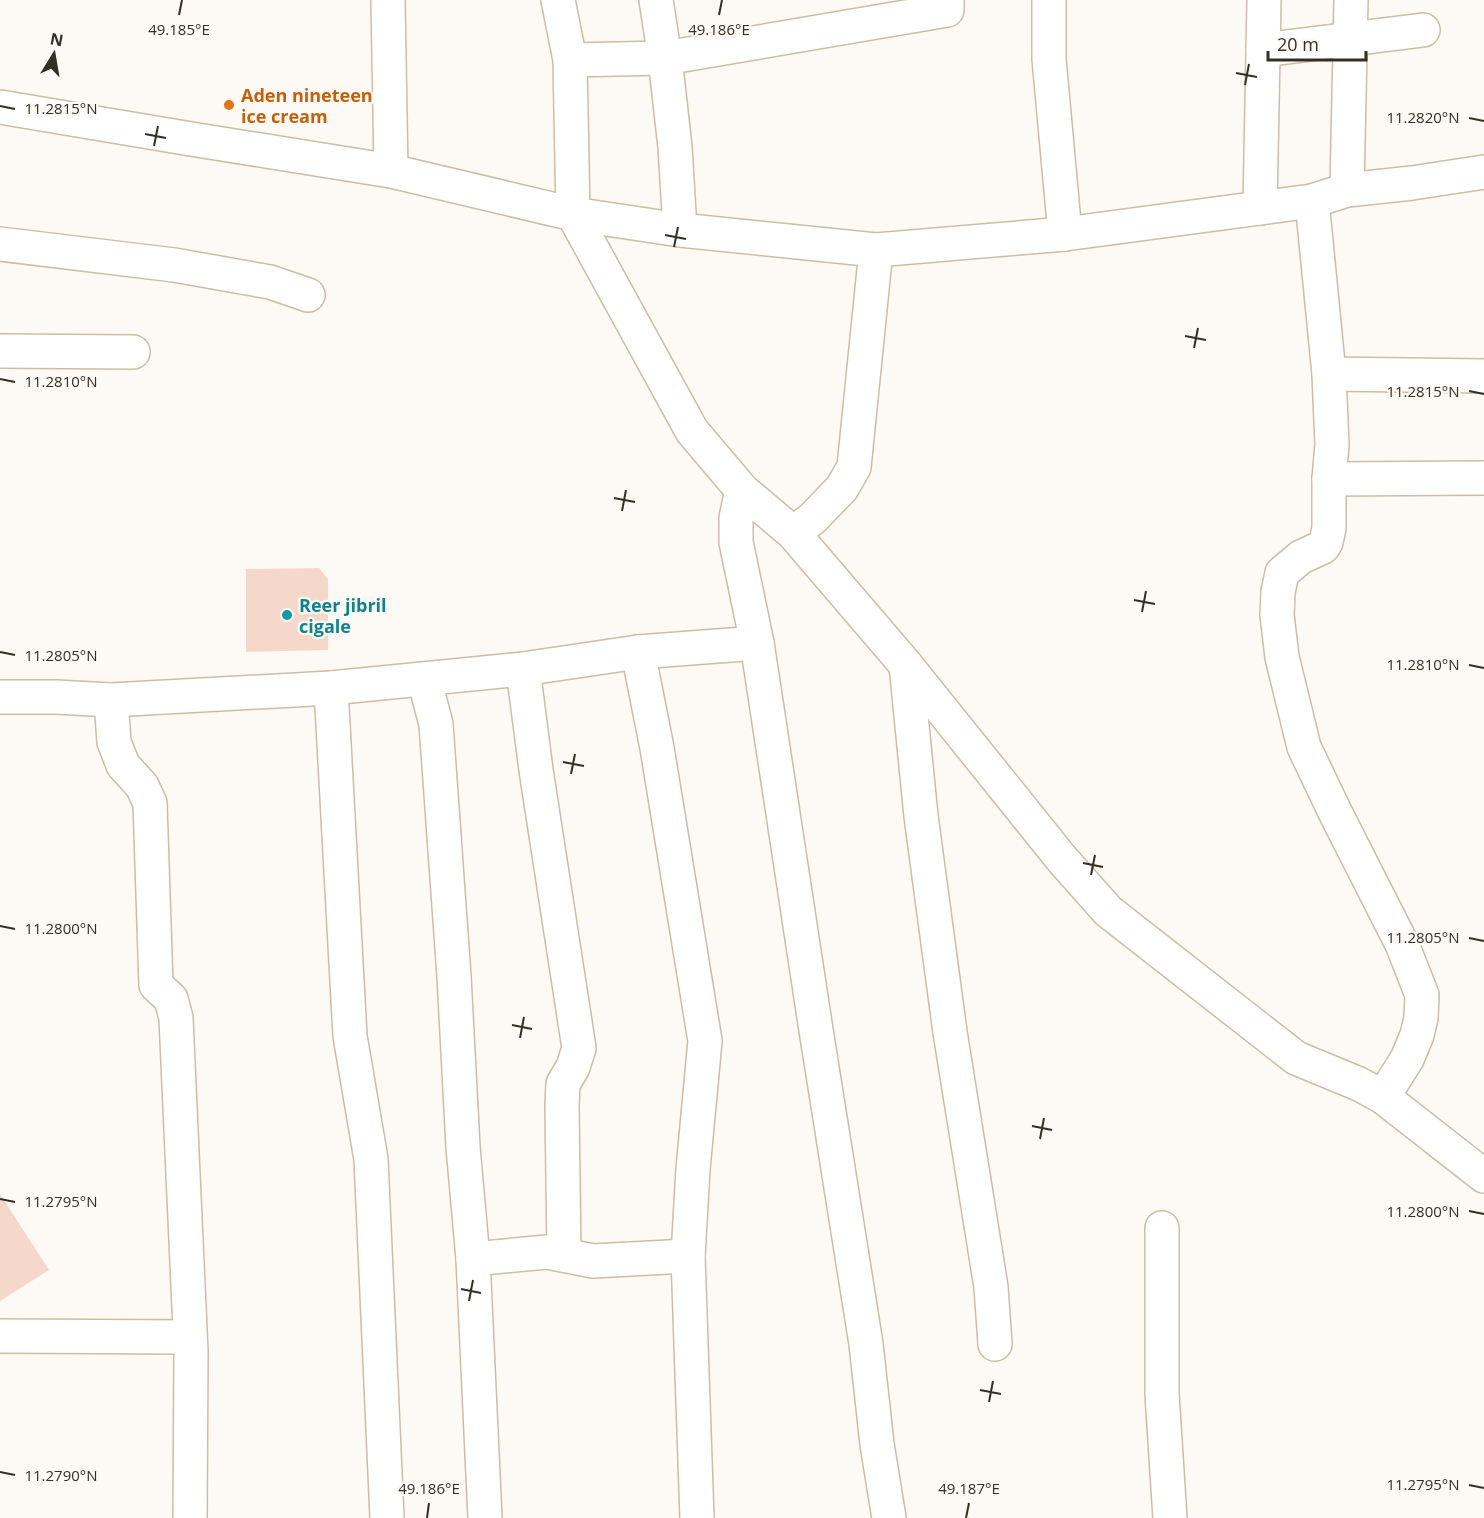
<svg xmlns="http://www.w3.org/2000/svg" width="1484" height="1518" font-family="'Open Sans',sans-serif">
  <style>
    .building { fill: #f6d8ca }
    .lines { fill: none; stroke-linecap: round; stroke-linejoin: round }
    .minor-casing { stroke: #ccbda3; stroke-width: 36 }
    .minor { stroke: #fff; stroke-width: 33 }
    .ticks { fill: none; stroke: #342e23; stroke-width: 2 }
    .food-dot { fill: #e8710a; stroke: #fdfaf5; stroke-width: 2 }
    .culture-dot { fill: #0f9aa8; stroke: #fdfaf5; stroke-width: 2 }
    .labels { text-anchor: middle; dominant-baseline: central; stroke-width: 4.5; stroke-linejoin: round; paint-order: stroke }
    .food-label { font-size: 18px; font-weight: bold; fill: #c56008; stroke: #fdfaf5; text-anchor: start }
    .culture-label { font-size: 18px; font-weight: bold; fill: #0d838f; stroke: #fdfaf5; text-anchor: start }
    .ticks-label { font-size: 15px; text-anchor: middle; fill: #342e23; stroke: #fdfaf5; stroke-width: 4.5; stroke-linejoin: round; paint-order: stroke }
  </style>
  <rect width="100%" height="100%" fill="#fdfaf5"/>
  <g class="building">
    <polygon points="319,568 328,579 328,650 246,652 246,569"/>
    <polygon points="0,1194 49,1270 0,1301"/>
  </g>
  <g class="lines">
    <defs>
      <g id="minor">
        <polyline points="388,0 391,171"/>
        <polyline points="558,0 570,60 573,214 692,431 742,490 793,533 906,665 1061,858 1108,911 1296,1058 1359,1084 1383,1097 1484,1176"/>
        <polyline points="656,0 665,58 675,147 680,230"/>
        <polyline points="1049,0 1049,59 1065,234"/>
        <polyline points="1263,50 1423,30"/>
        <polyline points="570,60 665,58 947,10 947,0"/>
        <polyline points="0,107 191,139 391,171 573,214 680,230 876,250 1065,234 1312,201 1347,190 1412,183 1484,172"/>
        <polyline points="1347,190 1351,0"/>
        <polyline points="1312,201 1329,374 1332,444 1329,479 1329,528 1326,542 1323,547 1301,557 1282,573 1278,592 1277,615 1282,657 1304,747 1335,812 1402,944 1422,995 1421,1018 1417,1035 1407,1059 1383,1097"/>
        <polyline points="1260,208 1264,0"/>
        <polyline points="0,244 174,265 270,282 308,295"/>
        <polyline points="0,351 133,352"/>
        <polyline points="1329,374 1484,376"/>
        <polyline points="1329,479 1484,478"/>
        <polyline points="742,490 736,518 736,542 757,643 816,1030 866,1344 877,1444 889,1518"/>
        <polyline points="793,533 812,519 842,488 854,467 876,250"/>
        <polyline points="638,652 657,748 705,1041 693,1169 688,1256 697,1518"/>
        <polyline points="906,665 921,816 950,1032 991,1287 995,1344"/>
        <polyline points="523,669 536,770 579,1048 573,1067 563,1084 562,1106 564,1255"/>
        <polyline points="424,679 436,724 454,976 463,1147 473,1259 485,1518"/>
        <polyline points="331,688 350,1036 371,1159 387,1518"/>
        <polyline points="0,697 56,697 111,700 331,688 523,669 638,652 757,643"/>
        <polyline points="111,700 114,742 123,765 142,786 150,803 156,985 171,999 176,1018 191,1352 190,1518"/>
        <polyline points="1162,1228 1162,1394 1170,1518"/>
        <polyline points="473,1259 547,1252 593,1261 688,1256"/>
        <polyline points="0,1336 190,1337"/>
      </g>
    </defs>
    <use href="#minor" class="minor-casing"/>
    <use href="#minor" class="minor"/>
  </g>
  <path class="ticks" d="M179,15l3,-15M719,15l3,-15M1236,73l21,4M1245,85l4,-21M0,106l15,3M1469,118l15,3M145,134l21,4M154,146l4,-20M665,235l21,4M674,247l4,-20M1185,336l21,4M1194,348l4,-20M0,379l15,3M1469,391l15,3M614,498l21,4M622,511l4,-21M1134,600l21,4M1142,612l4,-21M0,652l15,3M1469,665l15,3M563,762l21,4M571,774l4,-20M1083,863l20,4M1091,875l4,-20M0,926l15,3M1469,938l15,3M512,1025l20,4M520,1038l4,-21M1032,1126l20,4M1040,1139l4,-21M0,1199l15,3M1469,1211l15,3M461,1289l20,4M469,1301l4,-21M980,1390l21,4M989,1402l4,-21M0,1472l15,3M1469,1485l15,3M427,1518l2,-15M966,1518l3,-15"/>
  <circle class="food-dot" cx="229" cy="105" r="6"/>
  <circle class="culture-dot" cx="287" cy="615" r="6"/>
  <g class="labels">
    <g class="food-label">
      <text x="241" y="95">Aden nineteen<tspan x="241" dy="21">ice cream</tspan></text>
    </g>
    <g class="culture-label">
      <text x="299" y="605">Reer jibril<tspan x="299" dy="21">cigale</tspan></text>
    </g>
  </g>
  <g class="ticks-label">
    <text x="179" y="35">49.185°E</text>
    <text x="719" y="35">49.186°E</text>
    <text x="61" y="114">11.2815°N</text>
    <text x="1423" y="123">11.2820°N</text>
    <text x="61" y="387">11.2810°N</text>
    <text x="1423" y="397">11.2815°N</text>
    <text x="61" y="661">11.2805°N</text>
    <text x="1423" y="670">11.2810°N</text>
    <text x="61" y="934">11.2800°N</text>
    <text x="1423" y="943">11.2805°N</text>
    <text x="61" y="1207">11.2795°N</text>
    <text x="1423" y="1217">11.2800°N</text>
    <text x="61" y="1481">11.2790°N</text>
    <text x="1423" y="1490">11.2795°N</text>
    <text x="429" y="1494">49.186°E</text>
    <text x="969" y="1494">49.187°E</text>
  </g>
  <g transform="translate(54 54) rotate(11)" stroke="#fdfaf5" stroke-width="4.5" paint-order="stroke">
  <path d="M0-4.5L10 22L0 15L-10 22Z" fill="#342e23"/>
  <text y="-9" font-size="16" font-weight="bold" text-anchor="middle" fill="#342e23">N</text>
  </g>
  <path d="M1268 51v9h98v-9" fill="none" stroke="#342e23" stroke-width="3"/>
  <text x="1277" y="51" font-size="18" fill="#342e23" stroke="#fdfaf5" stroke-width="4.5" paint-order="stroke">20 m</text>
</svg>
